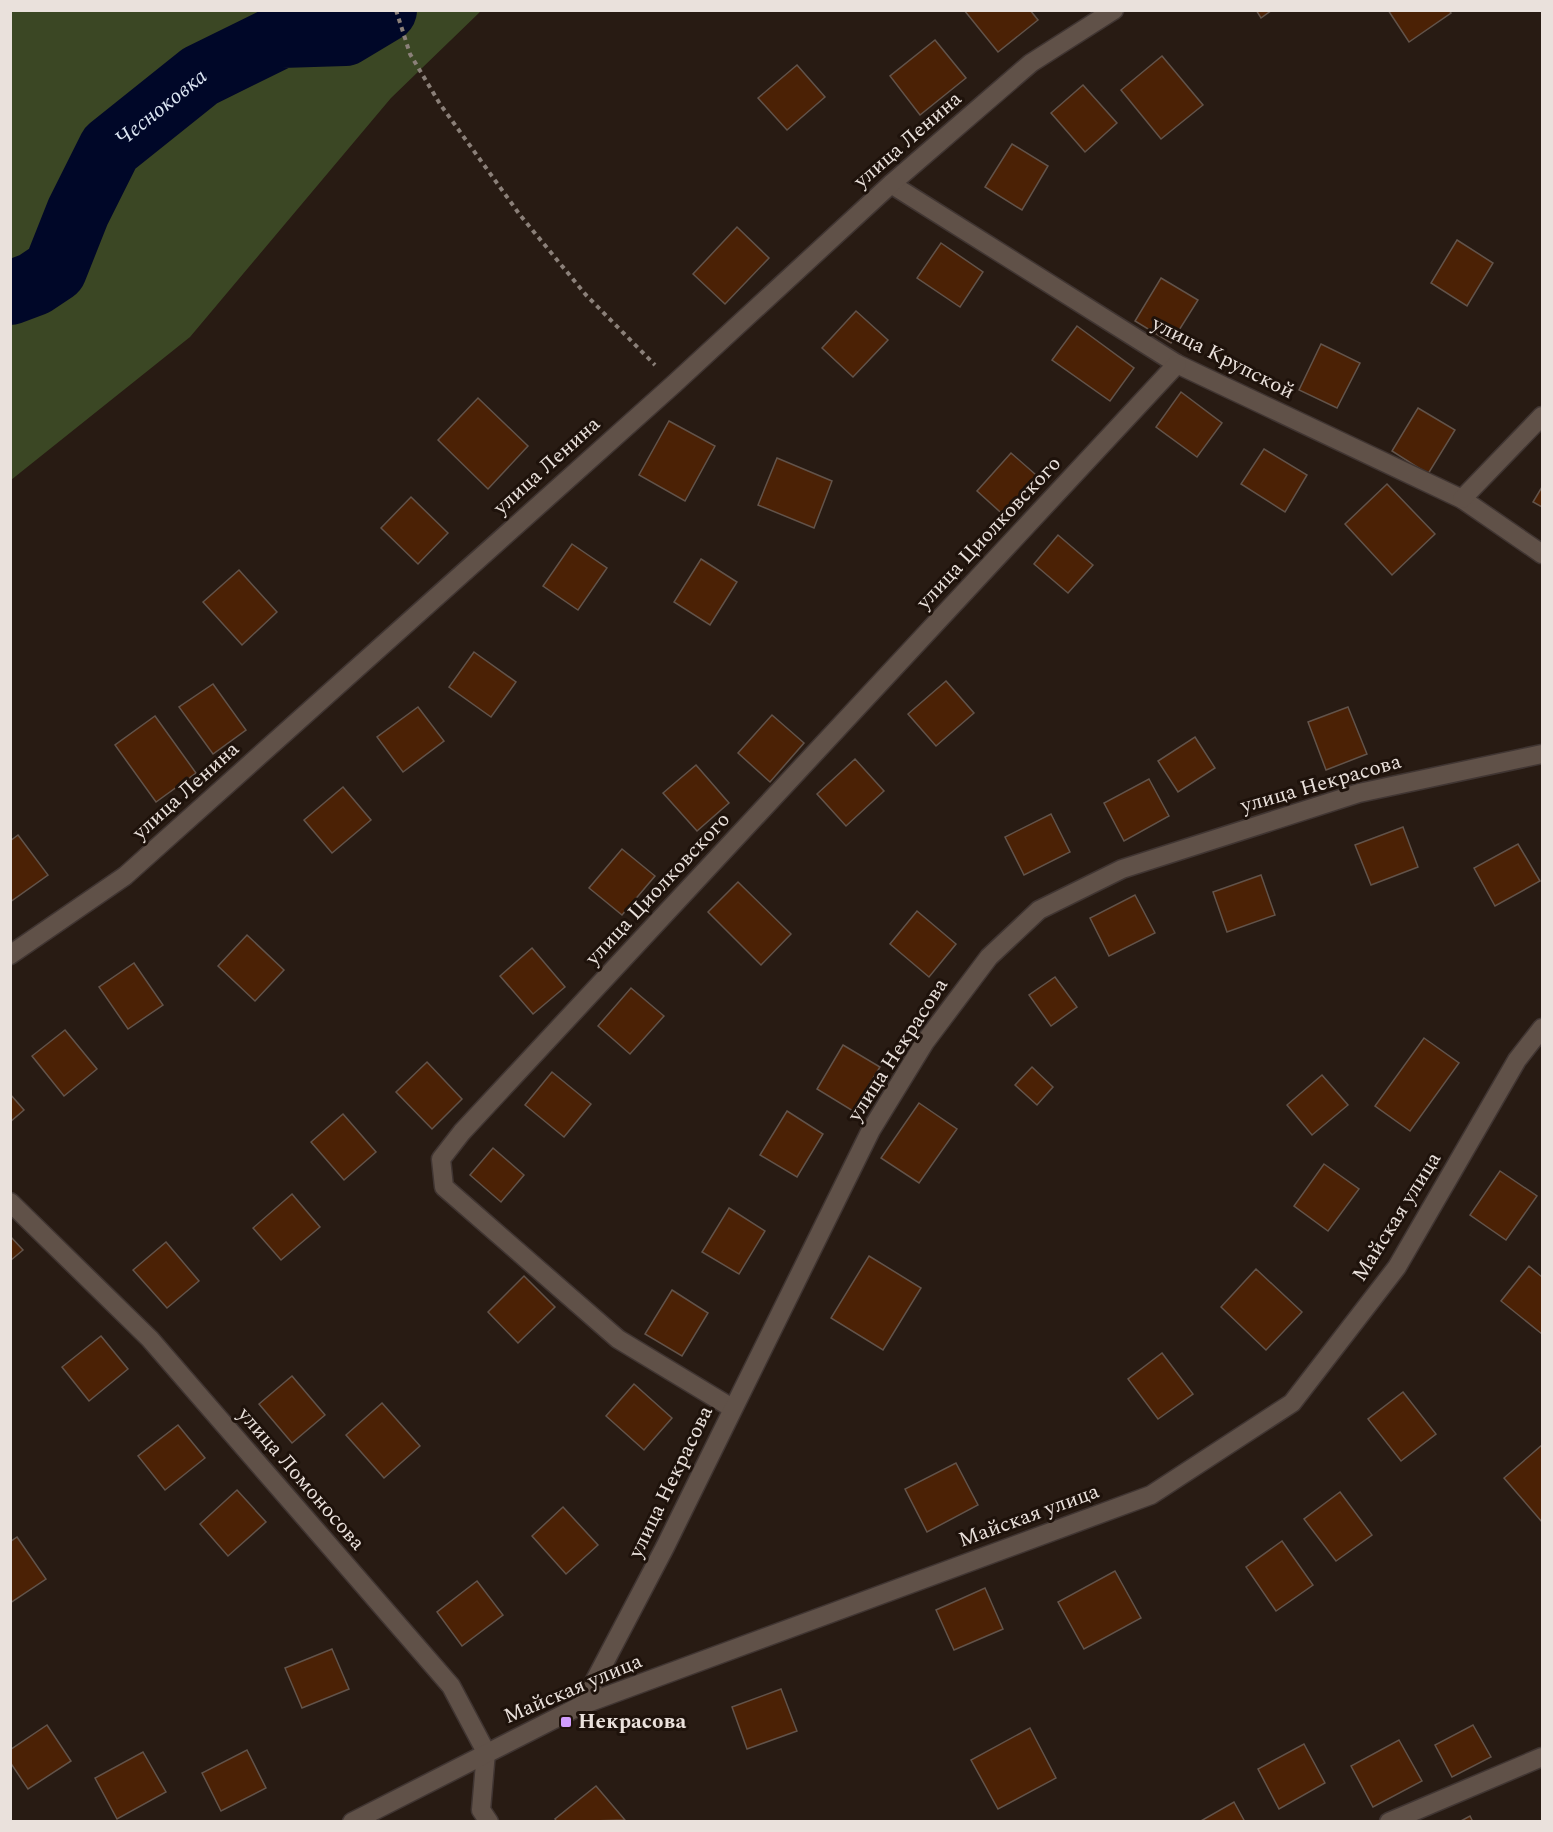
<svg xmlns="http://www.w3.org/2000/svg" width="1553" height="1832" font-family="Spectral,serif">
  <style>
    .green { fill: #3b4724 }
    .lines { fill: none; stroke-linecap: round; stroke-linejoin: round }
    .river { stroke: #000728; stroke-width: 64 }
    .building { fill: #4b2105; stroke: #62534a; stroke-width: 1.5 }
    .minor-casing { stroke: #403532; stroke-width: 21 }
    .path { stroke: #8b8079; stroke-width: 4; stroke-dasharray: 4.5 4.5; stroke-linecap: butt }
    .minor { stroke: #605148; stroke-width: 18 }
    .poi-dot { fill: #d19dfe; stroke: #1e120b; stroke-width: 2 }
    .labels { text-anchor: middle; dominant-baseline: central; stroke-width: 6; stroke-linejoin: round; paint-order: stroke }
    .street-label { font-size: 21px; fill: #eae1dc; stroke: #1e120b }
    .poi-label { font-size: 21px; font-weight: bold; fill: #eae1dc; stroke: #1e120b; text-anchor: start }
    .water-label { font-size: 22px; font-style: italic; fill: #dbe5f2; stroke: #1e120b }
  </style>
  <rect width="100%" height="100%" fill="#281b13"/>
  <polygon class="green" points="11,10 481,10 481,11 391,98 190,337 11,480"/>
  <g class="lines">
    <path class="river" id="s1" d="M10,293l24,-9 21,-14 23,-58 32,-64 90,-72 81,-40 64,-2 40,-24"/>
  </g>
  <g class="building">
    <polygon points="964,10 1030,10 1038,20 998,52"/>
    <polygon points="1256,10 1272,10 1261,18"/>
    <polygon points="1388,10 1449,10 1451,13 1409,42"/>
    <polygon points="935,40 966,78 920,115 890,76"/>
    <polygon points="1162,56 1203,105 1161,139 1121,90"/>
    <polygon points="797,65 825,97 787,130 758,98"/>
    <polygon points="1083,85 1117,123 1085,152 1051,113"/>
    <polygon points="1012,144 1048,166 1022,210 985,187"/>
    <polygon points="737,227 769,258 725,304 693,274"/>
    <polygon points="1457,240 1493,263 1467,306 1431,283"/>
    <polygon points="941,243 983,272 960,307 917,278"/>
    <polygon points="1161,278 1198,300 1171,343 1135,321"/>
    <polygon points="856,311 888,340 853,377 822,348"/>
    <polygon points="1077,326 1134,368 1110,401 1052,360"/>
    <polygon points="1321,344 1360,363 1337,408 1299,390"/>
    <polygon points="1181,392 1222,423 1197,457 1156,427"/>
    <polygon points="478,398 528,446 488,489 438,440"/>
    <polygon points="1418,408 1455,430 1428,474 1392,451"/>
    <polygon points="669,421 715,446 685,501 639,475"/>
    <polygon points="1264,449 1307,475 1285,512 1241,484"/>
    <polygon points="1011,453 1043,481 1009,520 977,491"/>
    <polygon points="777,458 832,481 814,528 758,505"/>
    <polygon points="1387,484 1435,534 1392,575 1345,524"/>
    <polygon points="1542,487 1542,507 1533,502"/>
    <polygon points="411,497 448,533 418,564 381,528"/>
    <polygon points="1058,535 1093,565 1068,593 1034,564"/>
    <polygon points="572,544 607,568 578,610 543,586"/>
    <polygon points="701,559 737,582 710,625 674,602"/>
    <polygon points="239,570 277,612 242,645 203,602"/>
    <polygon points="474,652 516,682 491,717 449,687"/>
    <polygon points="946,681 974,713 936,746 908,714"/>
    <polygon points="213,684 246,730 213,754 179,707"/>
    <polygon points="418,707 444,741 403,772 377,737"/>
    <polygon points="1348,707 1367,754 1326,770 1308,722"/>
    <polygon points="772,715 804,743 770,782 738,753"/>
    <polygon points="155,716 196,773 156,802 115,745"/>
    <polygon points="1195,737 1215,768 1178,792 1158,761"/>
    <polygon points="855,759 884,791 846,826 817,794"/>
    <polygon points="696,765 729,803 697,831 663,793"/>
    <polygon points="1149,779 1169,816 1124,841 1104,803"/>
    <polygon points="343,787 371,820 332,853 304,820"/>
    <polygon points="1051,814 1070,852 1024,875 1005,837"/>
    <polygon points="1403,827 1418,867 1371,885 1355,845"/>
    <polygon points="18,835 48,875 10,902 10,841"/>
    <polygon points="1518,844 1540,881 1495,906 1474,868"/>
    <polygon points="622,849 655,876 622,915 589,888"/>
    <polygon points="1261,875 1275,915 1227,932 1213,892"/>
    <polygon points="738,882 791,934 761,965 708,912"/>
    <polygon points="1135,895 1155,933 1109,956 1090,918"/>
    <polygon points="917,911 956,944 929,977 890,944"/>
    <polygon points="247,935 284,970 255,1001 218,966"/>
    <polygon points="532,948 565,987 533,1014 500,976"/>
    <polygon points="134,963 163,1005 128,1029 99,987"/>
    <polygon points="1055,977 1077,1007 1051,1026 1029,995"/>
    <polygon points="631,988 664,1016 630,1054 598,1026"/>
    <polygon points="65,1030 97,1069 64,1096 32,1056"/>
    <polygon points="1424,1038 1459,1063 1410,1131 1375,1106"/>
    <polygon points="843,1045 880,1067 853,1111 817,1089"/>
    <polygon points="427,1062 462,1099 432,1129 396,1092"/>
    <polygon points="1032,1067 1053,1087 1037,1105 1015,1085"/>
    <polygon points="552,1072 591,1104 564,1137 525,1105"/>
    <polygon points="1322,1075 1348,1105 1312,1135 1287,1105"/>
    <polygon points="10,1094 24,1110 10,1122"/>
    <polygon points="919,1103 957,1129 919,1183 881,1158"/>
    <polygon points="787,1111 823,1134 797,1177 760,1155"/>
    <polygon points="343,1114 376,1152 344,1180 311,1142"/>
    <polygon points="493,1148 524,1175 501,1202 470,1175"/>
    <polygon points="1324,1164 1359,1189 1328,1231 1294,1206"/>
    <polygon points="1500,1171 1537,1196 1506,1240 1470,1215"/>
    <polygon points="292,1194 320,1227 281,1260 253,1228"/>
    <polygon points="729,1208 765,1231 739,1274 702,1252"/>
    <polygon points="10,1236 23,1250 10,1261"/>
    <polygon points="166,1242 199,1281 167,1308 133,1270"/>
    <polygon points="869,1256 921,1288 883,1350 831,1318"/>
    <polygon points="1529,1266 1542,1277 1542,1334 1501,1301"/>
    <polygon points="1256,1269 1302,1312 1266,1350 1221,1307"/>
    <polygon points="524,1276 555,1307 518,1343 488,1312"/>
    <polygon points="672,1290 708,1313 682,1356 645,1334"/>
    <polygon points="101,1336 128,1369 89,1401 62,1367"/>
    <polygon points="1162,1353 1193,1394 1158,1419 1128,1379"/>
    <polygon points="292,1376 325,1415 292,1443 259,1404"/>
    <polygon points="634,1384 672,1418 644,1450 606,1416"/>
    <polygon points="1403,1392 1436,1434 1401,1461 1368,1419"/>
    <polygon points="382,1403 420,1446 384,1478 346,1435"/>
    <polygon points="178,1425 205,1458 165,1490 138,1456"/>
    <polygon points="1542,1445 1542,1522 1504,1478"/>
    <polygon points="956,1463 978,1505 927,1532 905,1489"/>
    <polygon points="237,1490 266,1522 228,1556 200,1524"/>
    <polygon points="1340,1492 1372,1535 1336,1561 1304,1519"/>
    <polygon points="563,1507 598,1545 566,1574 532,1536"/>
    <polygon points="17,1537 46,1579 10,1603 10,1542"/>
    <polygon points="1282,1541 1313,1585 1276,1611 1246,1567"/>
    <polygon points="1115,1571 1141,1618 1084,1649 1058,1602"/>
    <polygon points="477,1581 503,1615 462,1646 437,1612"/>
    <polygon points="985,1588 1003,1629 954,1650 936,1610"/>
    <polygon points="332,1649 349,1689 302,1708 285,1668"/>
    <polygon points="781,1689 797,1731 747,1749 732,1707"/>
    <polygon points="47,1725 71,1761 28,1789 10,1762 10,1750"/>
    <polygon points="1473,1725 1491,1757 1452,1777 1435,1745"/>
    <polygon points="1030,1728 1056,1778 998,1809 971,1760"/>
    <polygon points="1399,1740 1422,1781 1373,1807 1351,1766"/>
    <polygon points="1304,1744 1325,1783 1279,1809 1258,1769"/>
    <polygon points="247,1750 266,1788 221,1811 202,1773"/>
    <polygon points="143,1752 166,1792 117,1819 95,1778"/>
    <polygon points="596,1786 625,1820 557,1822 555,1819"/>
    <polygon points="1234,1802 1245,1822 1199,1822"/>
    <polygon points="1470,1816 1473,1822 1459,1822"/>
  </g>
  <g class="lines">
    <defs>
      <g id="minor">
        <polyline points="891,184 1177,364 1462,499 1542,554"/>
        <polyline points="1462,499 1542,416"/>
        <polyline points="10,955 125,876 674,384 891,184 1031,63 1114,10"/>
        <polyline points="10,1202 150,1339 451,1686 486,1752 481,1810 489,1822"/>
        <polyline points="732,1408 618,1339 444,1187 441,1159 462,1132 1177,364"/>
        <polyline points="582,1705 665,1547 871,1130 925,1042 989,957 1039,910 1122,869 1359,793 1542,754"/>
        <polyline points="352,1822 582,1705 1151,1495 1292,1403 1397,1267 1517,1060 1542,1028"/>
        <polyline points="1389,1822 1542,1757"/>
      </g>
    </defs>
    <use href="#minor" class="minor-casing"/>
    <polyline class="path" points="396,10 410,54 440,104 520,215 586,295 655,365"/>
    <use href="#minor" class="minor"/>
  </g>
  <rect class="poi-dot" x="560" y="1716" width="12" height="12" rx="3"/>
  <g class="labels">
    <g class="street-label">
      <text transform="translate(908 140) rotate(-41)">улица Ленина</text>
      <text transform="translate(1223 358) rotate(27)">улица Крупской</text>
      <text transform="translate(547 466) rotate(-42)">улица Ленина</text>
      <text transform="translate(989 533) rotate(-47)">улица Циолковского</text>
      <text transform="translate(1321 784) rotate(-16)">улица Некрасова</text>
      <text transform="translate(186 791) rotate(-42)">улица Ленина</text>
      <text transform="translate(658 889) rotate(-47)">улица Циолковского</text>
      <text transform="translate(898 1050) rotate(-57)">улица Некрасова</text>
      <text transform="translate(1397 1217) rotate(-58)">Майская улица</text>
      <text transform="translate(301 1479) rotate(49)">улица Ломоносова</text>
      <text transform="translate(671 1482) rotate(-64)">улица Некрасова</text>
      <text transform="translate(1029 1516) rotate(-20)">Майская улица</text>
      <text transform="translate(573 1689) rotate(-23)">Майская улица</text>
    </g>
    <g class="poi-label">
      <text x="578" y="1722">Некрасова</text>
    </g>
    <g class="water-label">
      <text stroke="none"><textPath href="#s1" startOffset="250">Чесноковка</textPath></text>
    </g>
  </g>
  <rect width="1553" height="1832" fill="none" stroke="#eae1dc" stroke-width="24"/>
</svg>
